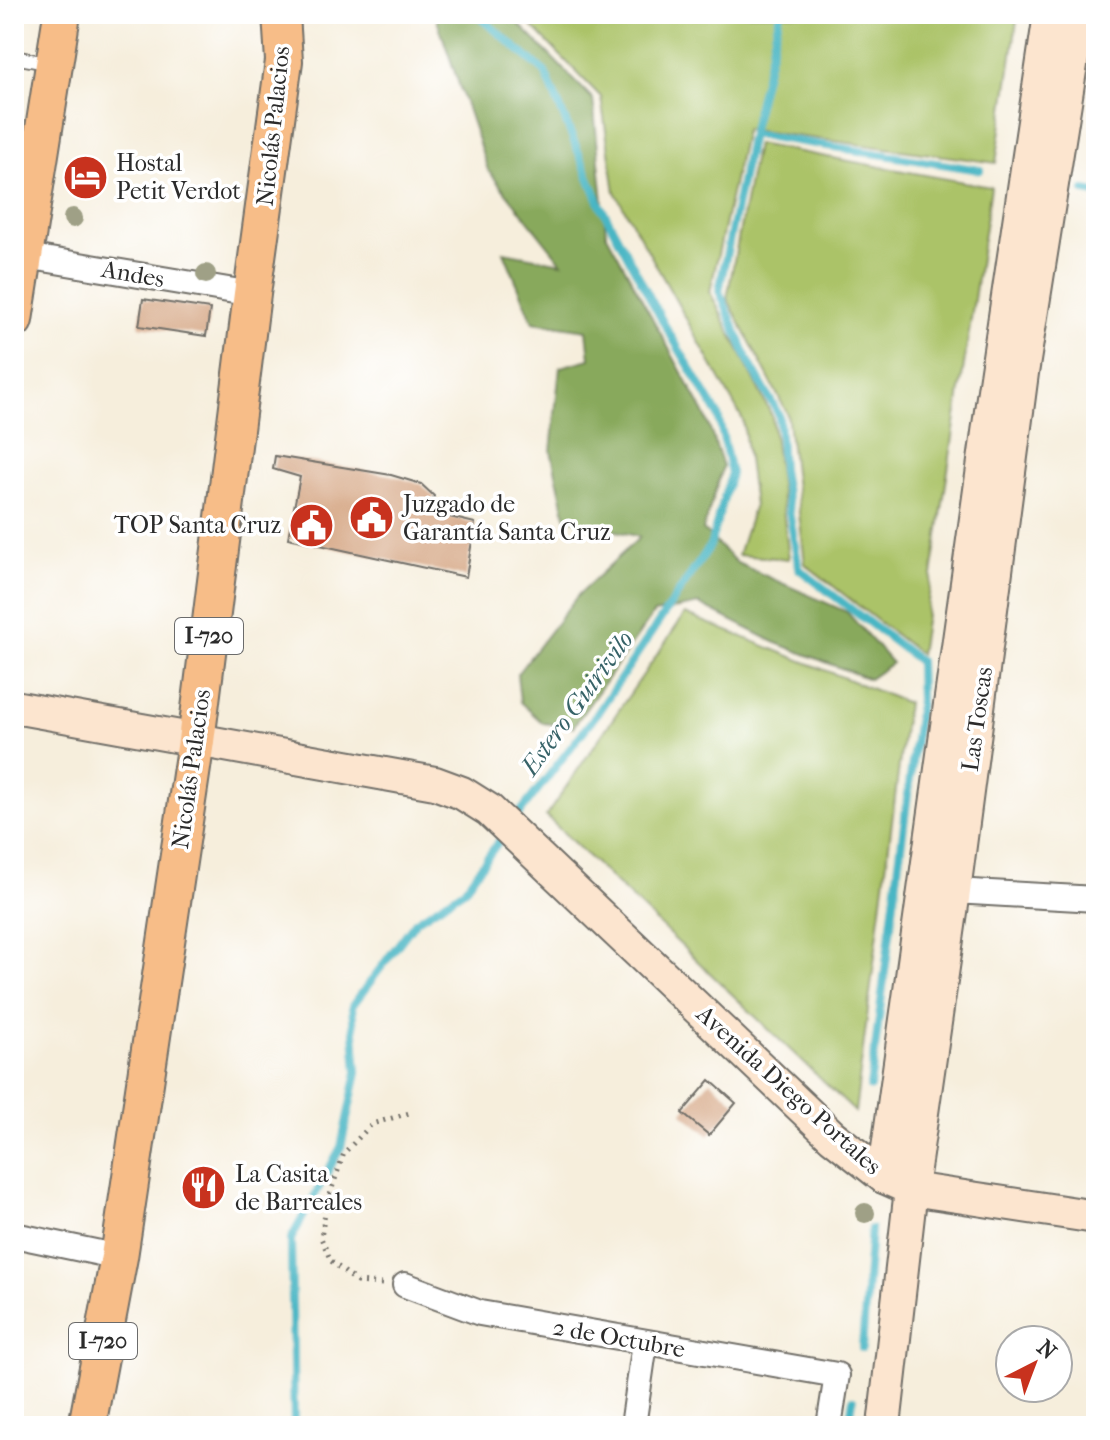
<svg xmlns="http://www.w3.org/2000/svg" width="1110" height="1440" font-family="'IM FELL French Canon',serif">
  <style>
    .green { fill: #abc368; stroke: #6b774a; stroke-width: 2 }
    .forest { fill: #88a95c; stroke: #5a6a44; stroke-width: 2 }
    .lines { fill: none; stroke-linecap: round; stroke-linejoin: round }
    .stream { stroke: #49b6c4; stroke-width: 8 }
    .building { fill: #d3a17d }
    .lane-casing { stroke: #726f69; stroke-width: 16 }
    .street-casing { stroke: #726f69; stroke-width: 28 }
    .secondary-casing { stroke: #726f69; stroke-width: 36 }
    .primary-casing { stroke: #726f69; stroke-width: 40 }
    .path { stroke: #726f69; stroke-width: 5; stroke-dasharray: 2 6; stroke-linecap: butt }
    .lane { stroke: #fff; stroke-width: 12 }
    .street { stroke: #fff; stroke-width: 24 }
    .secondary { stroke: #fce5cf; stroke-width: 32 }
    .primary { stroke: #f7bd88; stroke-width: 36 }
    .tree { fill: #9fa086 }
    .labels { text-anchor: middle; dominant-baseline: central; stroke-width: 7; stroke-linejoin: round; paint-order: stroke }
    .shield { fill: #fff; stroke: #6b6b6b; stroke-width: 2 }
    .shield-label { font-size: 22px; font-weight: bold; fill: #2b2b2b }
    .street-label { font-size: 24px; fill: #2b2b2b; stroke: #fff }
    .poi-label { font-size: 24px; fill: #2b2b2b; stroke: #fff; text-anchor: start }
    .water-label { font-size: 26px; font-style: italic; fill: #376368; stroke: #fff }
  </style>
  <rect width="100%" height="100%" fill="#fff"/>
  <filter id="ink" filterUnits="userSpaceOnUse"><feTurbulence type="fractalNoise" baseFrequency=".0125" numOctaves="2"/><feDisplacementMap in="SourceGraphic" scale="16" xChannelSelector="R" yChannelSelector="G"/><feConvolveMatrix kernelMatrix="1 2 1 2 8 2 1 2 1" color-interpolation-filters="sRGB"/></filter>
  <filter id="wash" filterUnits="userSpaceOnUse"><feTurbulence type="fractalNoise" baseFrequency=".006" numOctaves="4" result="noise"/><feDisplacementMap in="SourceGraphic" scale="32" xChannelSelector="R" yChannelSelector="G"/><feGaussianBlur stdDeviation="1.8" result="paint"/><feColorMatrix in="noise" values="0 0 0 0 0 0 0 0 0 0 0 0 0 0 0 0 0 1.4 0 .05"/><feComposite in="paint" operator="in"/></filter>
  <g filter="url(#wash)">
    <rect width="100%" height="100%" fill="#f6eedc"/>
    <g class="green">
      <polygon points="520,14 1018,14 996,163 745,129 710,292 772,416 789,559 738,555 754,505 743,420 615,192 601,97"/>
      <polygon points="756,144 991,187 920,654 805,564 787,413 727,298"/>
      <polygon points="685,614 907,703 855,1112 546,816"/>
    </g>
    <polygon class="forest" points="435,14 509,14 593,99 606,233 705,415 723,466 703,530 737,563 847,612 892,663 869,679 774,642 699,604 654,613 573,727 543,723 520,702 517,674 579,594 640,537 566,518 551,451 560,367 590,359 587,330 533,322 504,252 562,263 488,170"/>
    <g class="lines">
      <g class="stream">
        <polyline points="476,14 545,72 601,206 663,322 718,415 731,473 710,546 596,715 512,823"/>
        <polyline points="780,14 751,134 719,291 749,362 779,415 782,470 799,569 919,661 920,701 870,1087"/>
        <polyline points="751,134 980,170"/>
        <polyline points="1085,191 1096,193"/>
        <polyline points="862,1348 871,1229"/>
        <polyline points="294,1426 291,1239 341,1147 357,1072 352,1006 416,921 464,890 504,834"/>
        <polyline points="849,1426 853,1400"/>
      </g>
    </g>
    <g id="blocks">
      <g class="building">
        <polygon points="143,299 210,309 206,336 139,326"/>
        <polygon points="275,456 391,475 421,484 434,496 429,512 475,523 466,577 288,538 300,477 273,469"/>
        <polygon points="710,1080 736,1103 709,1135 682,1113"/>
      </g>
    </g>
  </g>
  <g filter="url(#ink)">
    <use href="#blocks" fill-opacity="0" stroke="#726f69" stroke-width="2"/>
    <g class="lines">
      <defs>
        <polyline id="lane" points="14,57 52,64"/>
        <g id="street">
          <polyline points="14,254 252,294"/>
          <polyline points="954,891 1096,899"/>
          <polyline points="14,1235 119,1257"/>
          <polyline points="405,1285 480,1313 837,1375 829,1426"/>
          <polyline points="633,1426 645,1343"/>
        </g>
        <g id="secondary">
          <polyline points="14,707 435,783 462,793 489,810 832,1136 884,1177 911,1189 1096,1217"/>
          <polyline points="884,1177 992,404 1050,14"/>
          <polyline points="884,1426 911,1189 954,891 1022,373 1079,14"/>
        </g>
        <g id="primary">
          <polyline points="14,320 62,14"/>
          <polyline points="87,1426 119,1257 196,741 252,294 284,61 281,14"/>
        </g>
      </defs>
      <use href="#lane" class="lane-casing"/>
      <use href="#street" class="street-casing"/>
      <use href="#secondary" class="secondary-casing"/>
      <use href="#primary" class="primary-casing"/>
      <polyline class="path" points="382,1284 357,1282 331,1261 321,1238 326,1206 344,1153 372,1124 413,1112"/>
      <use href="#lane" class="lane"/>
      <use href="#street" class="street"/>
      <use href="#secondary" class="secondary"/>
      <use href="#primary" class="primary"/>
    </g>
    <g class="tree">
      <circle cx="73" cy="218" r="10"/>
      <circle cx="206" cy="274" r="10"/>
      <circle cx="865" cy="1213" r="10"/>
    </g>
  </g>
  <defs>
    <symbol id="hotel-disc" viewBox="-11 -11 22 22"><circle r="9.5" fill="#c8321e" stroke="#fff"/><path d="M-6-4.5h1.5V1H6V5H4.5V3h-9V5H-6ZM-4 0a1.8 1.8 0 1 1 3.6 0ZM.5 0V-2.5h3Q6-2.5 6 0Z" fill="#fff"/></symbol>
    <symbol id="civic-disc" viewBox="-11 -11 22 22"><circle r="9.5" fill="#c8321e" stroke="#fff"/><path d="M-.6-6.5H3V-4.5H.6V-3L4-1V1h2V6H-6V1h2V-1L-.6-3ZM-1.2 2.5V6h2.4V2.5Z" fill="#fff"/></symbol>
    <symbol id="restaurant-disc" viewBox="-11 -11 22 22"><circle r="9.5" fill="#c8321e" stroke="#fff"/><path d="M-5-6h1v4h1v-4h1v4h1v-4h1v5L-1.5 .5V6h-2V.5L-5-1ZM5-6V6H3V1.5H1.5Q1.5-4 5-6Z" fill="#fff"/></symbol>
  </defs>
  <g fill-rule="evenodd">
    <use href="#hotel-disc" x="60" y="152" width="51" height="51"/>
    <use href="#civic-disc" x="346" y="492" width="51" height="51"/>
    <use href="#civic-disc" x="286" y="500" width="51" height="51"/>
    <use href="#restaurant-disc" x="178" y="1162" width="51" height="51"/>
  </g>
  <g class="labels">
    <g class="shield">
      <rect x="175" y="618" width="68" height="36" rx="6"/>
      <rect x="69" y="1323" width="68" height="36" rx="6"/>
    </g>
    <g class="shield-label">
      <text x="209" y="636">I-720</text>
      <text x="103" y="1341">I-720</text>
    </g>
    <g class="street-label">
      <text transform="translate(273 126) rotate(-84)">Nicolás Palacios</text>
      <text transform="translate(133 274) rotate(10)">Andes</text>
      <text transform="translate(977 719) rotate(-82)">Las Toscas</text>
      <text transform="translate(191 769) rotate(-82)">Nicolás Palacios</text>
      <text transform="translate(789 1090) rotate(42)">Avenida Diego Portales</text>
      <text transform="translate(619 1338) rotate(10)">2 de Octubre</text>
    </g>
    <g class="poi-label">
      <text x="116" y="163">Hostal<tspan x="116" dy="28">Petit Verdot</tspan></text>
      <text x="403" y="504">Juzgado de<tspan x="403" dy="28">Garantía Santa Cruz</tspan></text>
      <text x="281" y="525" text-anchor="end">TOP Santa Cruz</text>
      <text x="235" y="1174">La Casita<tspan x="235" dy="28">de Barreales</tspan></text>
    </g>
    <g class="water-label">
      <text transform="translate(577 703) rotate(-54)">Estero Guirivilo</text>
    </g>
  </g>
  <rect width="1110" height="1440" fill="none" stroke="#fff" stroke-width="48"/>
  <g transform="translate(1034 1364) rotate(42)"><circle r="38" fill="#ffffff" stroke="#aaaaaa" stroke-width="2"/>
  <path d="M0-6L14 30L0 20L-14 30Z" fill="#c8321e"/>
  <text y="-12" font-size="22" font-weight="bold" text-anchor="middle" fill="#2b2b2b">N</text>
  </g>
</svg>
